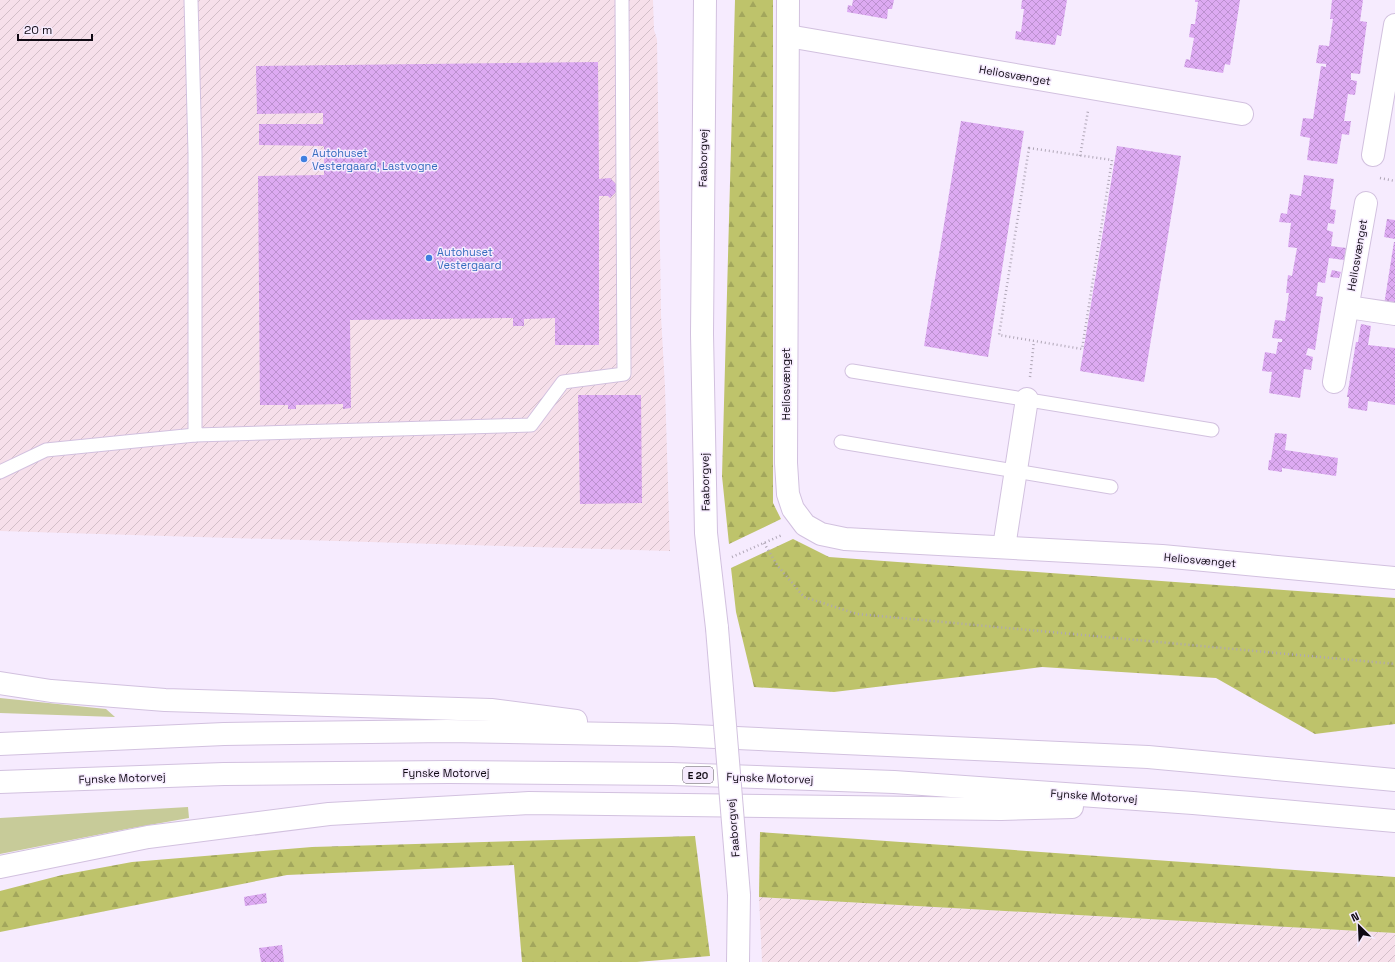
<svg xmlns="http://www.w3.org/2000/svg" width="1395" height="962" font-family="'Space Grotesk',sans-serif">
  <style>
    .industrial { fill: url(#industrial-furrows) }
    .grass { fill: #c7cb99 }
    .forest { fill: url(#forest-firs) }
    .building { fill: url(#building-cross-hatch) }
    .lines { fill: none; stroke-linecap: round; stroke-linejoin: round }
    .service-casing { stroke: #d2c1df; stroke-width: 15 }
    .minor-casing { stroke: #d2c1df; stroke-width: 24 }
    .motorway-casing { stroke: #d2c1df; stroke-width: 24 }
    .path { stroke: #afa6b6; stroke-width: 2.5; stroke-dasharray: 1 3; stroke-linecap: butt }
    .service { stroke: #fff; stroke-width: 13 }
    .minor { stroke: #fff; stroke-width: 22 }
    .motorway { stroke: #fff; stroke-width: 22 }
    .minor-bridge-casing { stroke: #d2c1df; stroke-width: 24; stroke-linecap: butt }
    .minor-bridge { stroke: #fff; stroke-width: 22 }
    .shop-dot { fill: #3f7fe0; stroke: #f6ebfe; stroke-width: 1.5 }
    .labels { text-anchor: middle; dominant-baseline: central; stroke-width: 3; stroke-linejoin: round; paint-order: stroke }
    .shield { fill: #f6ebfe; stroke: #544d5a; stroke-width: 1 }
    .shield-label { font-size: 10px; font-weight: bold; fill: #0f0913 }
    .street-label { font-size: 11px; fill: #0f0913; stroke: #f6ebfe }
    .shop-label { font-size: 11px; fill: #366cbe; stroke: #f6ebfe; text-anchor: start }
  </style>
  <defs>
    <pattern id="industrial-furrows" width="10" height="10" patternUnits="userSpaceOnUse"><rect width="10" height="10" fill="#f6dfea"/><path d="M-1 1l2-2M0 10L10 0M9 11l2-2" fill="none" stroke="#d2bec8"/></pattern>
    <pattern id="forest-firs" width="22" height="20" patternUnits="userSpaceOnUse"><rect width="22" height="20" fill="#bec36b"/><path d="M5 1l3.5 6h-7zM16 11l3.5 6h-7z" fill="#a2a65c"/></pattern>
    <pattern id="building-cross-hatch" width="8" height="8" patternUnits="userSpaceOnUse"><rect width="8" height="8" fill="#ddaaf2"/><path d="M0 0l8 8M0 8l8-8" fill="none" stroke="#bc91cf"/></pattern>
  </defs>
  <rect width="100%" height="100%" fill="#f6ebfe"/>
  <g class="industrial">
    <polygon points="0,0 653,0 654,30 657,39 661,316 665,387 670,551 0,531"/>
    <polygon points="759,897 1395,933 1395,962 762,962"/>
  </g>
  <g class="grass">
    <polygon points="0,698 106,709 115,717 0,713"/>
    <polygon points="188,807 189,818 127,829 0,854 0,818"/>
  </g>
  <g class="forest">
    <polygon points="735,0 773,0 773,503 781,519 729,544 722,476"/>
    <polygon points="793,539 829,557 1395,598 1395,724 1315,734 1216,678 1042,667 834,692 754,687 736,612 731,568"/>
    <polygon points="760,832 1395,877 1395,933 759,897"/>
    <polygon points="695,836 710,956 637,962 522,962 514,865 287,875 0,932 0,891 62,875 132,862 312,847"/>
  </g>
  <g class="building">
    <polygon points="853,0 894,0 892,9 888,9 887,19 847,12 848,5 852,6"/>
    <polygon points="1022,0 1067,0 1061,36 1057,35 1055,45 1015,39 1016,31 1021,32 1024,9 1021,9"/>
    <polygon points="1195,0 1240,0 1230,65 1225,64 1223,73 1184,67 1186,59 1190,60 1194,38 1189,37 1191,24 1195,24 1198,2 1195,2"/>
    <polygon points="1332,0 1363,0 1360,21 1367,22 1360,74 1351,73 1351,80 1357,81 1355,95 1348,94 1344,121 1351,121 1349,135 1342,134 1337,164 1307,160 1310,138 1300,136 1303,118 1313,119 1321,66 1326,67 1326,64 1316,63 1319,45 1329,46 1333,19 1330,19"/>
    <polygon points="598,62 599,179 610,178 620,188 610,198 608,196 599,196 599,345 555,345 555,318 524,319 524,326 513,326 513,318 350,320 351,408 343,409 343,404 296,405 296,409 288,409 288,405 260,405 258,176 324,175 324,146 259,145 259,124 323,124 323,113 257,114 256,66"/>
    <polygon points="961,121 1024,131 988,357 924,346"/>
    <polygon points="1117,146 1181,156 1144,382 1080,371"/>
    <polygon points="1304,175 1334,179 1330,209 1336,210 1334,224 1328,223 1327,230 1333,232 1331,246 1346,248 1344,260 1329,258 1325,283 1318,282 1316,296 1323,297 1315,350 1308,348 1306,355 1313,357 1311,370 1304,369 1300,398 1269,393 1272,372 1262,371 1265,352 1276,354 1278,342 1282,342 1282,339 1272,338 1275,320 1285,321 1289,293 1286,293 1288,275 1292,276 1297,248 1288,247 1291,223 1279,222 1281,213 1287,214 1290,194 1301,196"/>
    <polygon points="1387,219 1395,220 1395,239 1384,237"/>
    <polygon points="1394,242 1395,242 1395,307 1384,305"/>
    <polygon points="1332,270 1341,272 1339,278 1330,277"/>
    <polygon points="1361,324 1371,326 1368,345 1395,348 1395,405 1368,401 1367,411 1348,408 1349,397 1347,397 1356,342 1358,342"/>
    <polygon points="578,395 641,395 642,503 580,504"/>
    <polygon points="1275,433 1287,434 1285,450 1338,458 1336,476 1282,468 1282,472 1268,470 1269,460 1271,460"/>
    <polygon points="266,893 267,903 245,906 244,897"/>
    <polygon points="282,945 284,962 261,962 259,948"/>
  </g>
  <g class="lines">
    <defs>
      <g id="service">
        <polyline points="191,0 195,153 195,435 531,425 563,382 624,374 622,0"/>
        <polyline points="852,371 1212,430"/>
        <polyline points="841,442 1111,487"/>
        <polyline points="0,472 46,450 195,435"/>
      </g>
      <g id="minor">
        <polyline points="705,0 702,334 706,533 717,628"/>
        <polyline points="788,0 786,463 788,494 793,509 805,525 821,534 845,539 1162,556 1395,578"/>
        <polyline points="788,36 1242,114"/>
        <polyline points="1373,155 1395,25"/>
        <polyline points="1348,307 1395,314"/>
        <polyline points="1334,382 1366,203"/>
        <polyline points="1004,547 1027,399"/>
        <polyline points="738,962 739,895"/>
      </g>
      <g id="motorway">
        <polyline points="0,683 51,691 165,700 491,710 576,721"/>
        <polyline points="0,744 224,734 447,731 672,735 1148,757 1395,780"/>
        <polyline points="0,782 224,774 449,772 672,774 894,782 1193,803 1395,821"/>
        <polyline points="0,867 148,837 329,814 529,803 1001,809 1072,807"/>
      </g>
    </defs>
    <use href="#service" class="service-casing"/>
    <use href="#minor" class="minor-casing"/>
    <use href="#motorway" class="motorway-casing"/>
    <g class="path">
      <polygon points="1029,148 1112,160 1082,349 999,335"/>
      <polyline points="1080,156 1088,111"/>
      <polyline points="1380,178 1395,181"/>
      <polyline points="1030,377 1034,341"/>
      <polyline points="764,543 777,565 804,597 857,614 1395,664"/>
      <polyline points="732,557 782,535"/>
    </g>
    <use href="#service" class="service"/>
    <use href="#minor" class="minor"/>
    <use href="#motorway" class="motorway"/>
    <defs>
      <polyline id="minor-bridge" points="717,628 739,895"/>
    </defs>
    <use href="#minor-bridge" class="minor-bridge-casing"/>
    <use href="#minor-bridge" class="minor-bridge"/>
  </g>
  <g class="shop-dot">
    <circle cx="304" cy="159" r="4"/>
    <circle cx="429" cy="258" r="4"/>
  </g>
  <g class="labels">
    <rect class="shield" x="683" y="767" width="30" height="16" rx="3"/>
    <g class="shield-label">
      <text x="698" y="775">E 20</text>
    </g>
    <g class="street-label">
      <text transform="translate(1015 75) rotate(10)">Heliosvænget</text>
      <text transform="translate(703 158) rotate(-89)">Faaborgvej</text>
      <text transform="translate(1357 255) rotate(-80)">Heliosvænget</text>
      <text transform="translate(786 384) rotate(-90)">Heliosvænget</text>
      <text transform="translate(705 482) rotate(-91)">Faaborgvej</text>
      <text transform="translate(1200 560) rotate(5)">Heliosvænget</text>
      <text x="446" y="773">Fynske Motorvej</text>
      <text transform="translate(122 778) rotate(-2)">Fynske Motorvej</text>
      <text transform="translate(770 778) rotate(2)">Fynske Motorvej</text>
      <text transform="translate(1094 796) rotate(4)">Fynske Motorvej</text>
      <text transform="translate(733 828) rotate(-95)">Faaborgvej</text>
    </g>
    <g class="shop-label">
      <text x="312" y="153">Autohuset<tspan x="312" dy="13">Vestergaard, Lastvogne</tspan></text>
      <text x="437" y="252">Autohuset<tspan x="437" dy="13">Vestergaard</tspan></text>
    </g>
  </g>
  <g transform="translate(1359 926) rotate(336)" stroke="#f6ebfe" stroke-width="3" paint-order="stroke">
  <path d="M0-3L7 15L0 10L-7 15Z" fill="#0f0913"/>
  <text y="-6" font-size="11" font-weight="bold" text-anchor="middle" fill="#0f0913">N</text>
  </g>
  <path d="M18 34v6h74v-6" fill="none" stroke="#0f0913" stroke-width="2"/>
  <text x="24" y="34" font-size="12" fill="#0f0913" stroke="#f6ebfe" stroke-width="3" paint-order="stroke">20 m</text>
</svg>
